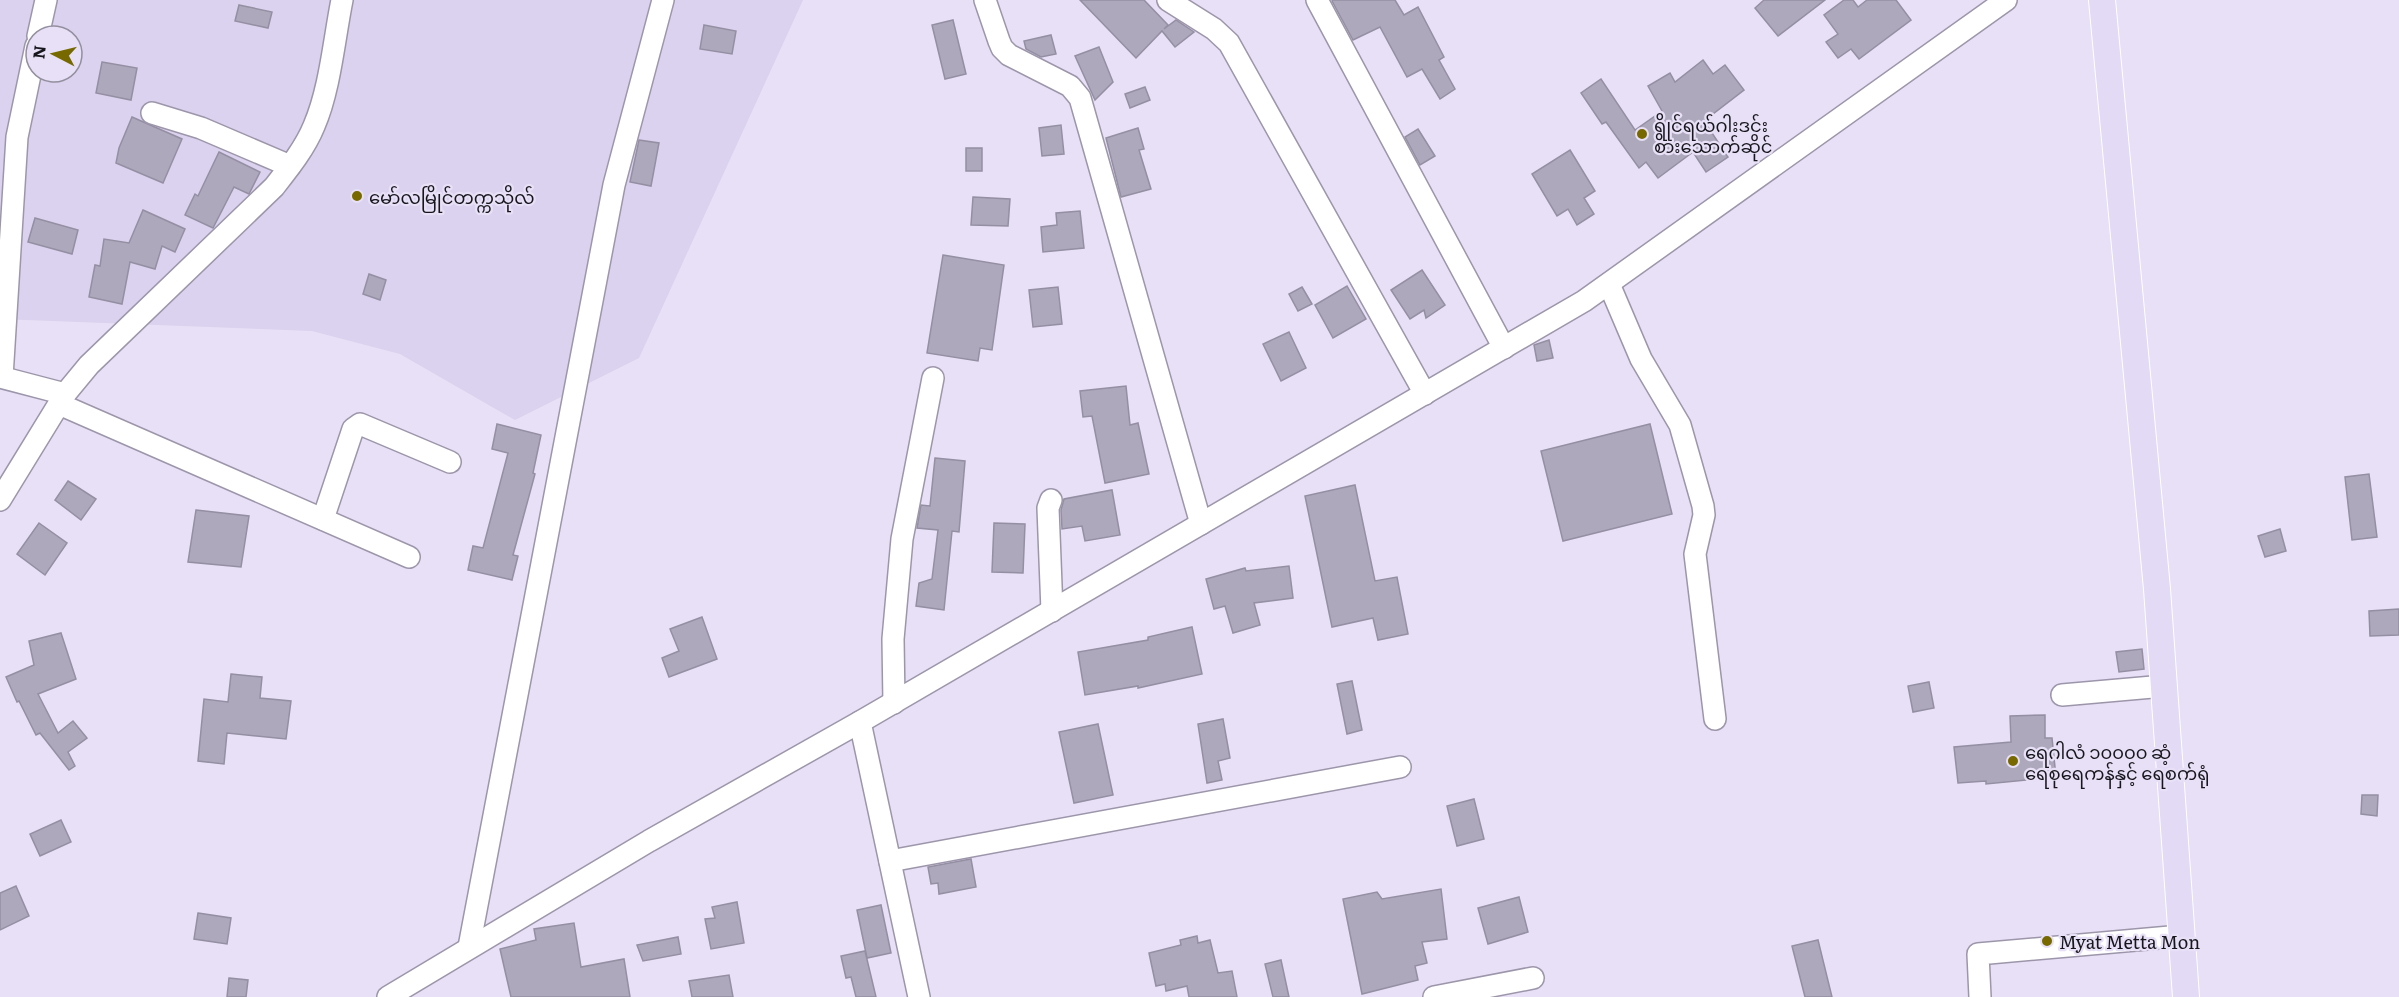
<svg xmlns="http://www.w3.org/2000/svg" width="2399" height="997" font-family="Literata,'Noto Sans Myanmar',serif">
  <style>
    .built { fill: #dad2ee; fill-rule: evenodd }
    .building { fill: #aea8bc; stroke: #958fa3; stroke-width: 1.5 }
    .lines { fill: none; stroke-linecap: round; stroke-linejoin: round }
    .minor-casing { stroke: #9d96aa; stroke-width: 24 }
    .major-casing { stroke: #fff; stroke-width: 28 }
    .minor { stroke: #fff; stroke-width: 21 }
    .major { stroke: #e3daf6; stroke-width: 26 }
    .poi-dot { fill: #776900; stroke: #e7e0f6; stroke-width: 2 }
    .labels { text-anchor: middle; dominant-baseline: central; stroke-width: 4.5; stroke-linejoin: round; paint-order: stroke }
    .poi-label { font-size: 18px; fill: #18161d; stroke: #e7e0f6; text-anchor: start }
  </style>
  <rect width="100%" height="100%" fill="#e7e0f6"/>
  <path class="built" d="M0,0h803l-164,358 -124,62 -115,-66 -88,-23 -312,-12zM36,36h36v36h-36z"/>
  <g class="building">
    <polygon points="1080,0 1144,0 1168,25 1164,29 1176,20 1194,32 1175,47 1162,31 1136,58"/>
    <polygon points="1333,0 1395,0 1404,15 1418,7 1444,57 1439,60 1455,89 1440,99 1422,69 1407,77 1380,27 1353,40 1332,1"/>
    <polygon points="1764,0 1825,0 1778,36 1755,8"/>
    <polygon points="1844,0 1853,0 1858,7 1867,0 1896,0 1911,20 1859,59 1851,49 1838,58 1826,42 1838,34 1824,15"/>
    <polygon points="239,5 272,12 268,28 235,21"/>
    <polygon points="953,20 966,74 945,79 932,25"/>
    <polygon points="704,25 736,31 732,54 700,49"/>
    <polygon points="1051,35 1056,54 1041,57 1026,49 1024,41"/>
    <polygon points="1099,47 1113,82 1095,100 1075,56"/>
    <polygon points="1703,60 1713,74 1725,65 1744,90 1704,121 1728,157 1706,172 1693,152 1658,178 1646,162 1639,168 1606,122 1602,124 1581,93 1601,79 1635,130 1662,111 1648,86 1670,73 1675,82"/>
    <polygon points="102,62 137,68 131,100 96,93"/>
    <polygon points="1145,87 1150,100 1130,108 1125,94"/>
    <polygon points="132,117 182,139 163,183 116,163 119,148"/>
    <polygon points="1061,125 1064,154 1042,156 1039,128"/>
    <polygon points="1138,128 1144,149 1139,150 1151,189 1121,197 1106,138"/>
    <polygon points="1418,129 1435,156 1420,165 1405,137"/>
    <polygon points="639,140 659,143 651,186 630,182"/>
    <rect x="966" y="148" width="16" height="23"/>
    <polygon points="1570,150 1595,191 1584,198 1594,214 1577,225 1568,209 1557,216 1532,174"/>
    <polygon points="219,152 260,172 249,194 234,187 213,228 185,215 195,194 198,196"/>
    <polygon points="973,197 1010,199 1008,226 971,225"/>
    <polygon points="143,210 185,229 175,252 162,246 155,269 130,262 122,304 89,297 95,265 100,266 104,239 129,243"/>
    <polygon points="1080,211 1084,248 1043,252 1041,227 1057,225 1056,213"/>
    <polygon points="35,218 78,230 72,254 28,242"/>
    <polygon points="943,255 1004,265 992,350 980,348 978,361 927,353"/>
    <polygon points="1422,270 1445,305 1426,318 1424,310 1410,319 1391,290"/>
    <polygon points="369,274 386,280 380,300 363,294"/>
    <polygon points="1347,286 1366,319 1333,338 1315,305"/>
    <polygon points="1058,287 1062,324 1033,327 1029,290"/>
    <polygon points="1302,287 1312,304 1298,311 1289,294"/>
    <polygon points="1289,332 1306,368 1281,381 1263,344"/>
    <polygon points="1549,340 1553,358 1537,361 1534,345"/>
    <polygon points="1126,386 1130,425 1138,423 1149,474 1105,483 1092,416 1083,417 1080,391"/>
    <polygon points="497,424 541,435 533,473 535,474 513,555 518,556 512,580 468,570 473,546 483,548 508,453 492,449"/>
    <polygon points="1650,424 1672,514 1563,541 1541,451"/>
    <polygon points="935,458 965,461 959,532 952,531 944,610 916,606 919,583 932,579 938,530 917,528 921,505 930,506"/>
    <polygon points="2369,474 2377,537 2352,540 2345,477"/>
    <polygon points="68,481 96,499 81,520 55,500"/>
    <polygon points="1355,485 1375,581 1397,577 1408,634 1378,640 1373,618 1332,627 1305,496"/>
    <polygon points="1112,490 1120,535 1085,541 1082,526 1062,529 1061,510 1064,499"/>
    <polygon points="196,510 249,516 241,567 188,562"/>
    <polygon points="39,523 67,543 45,575 17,554"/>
    <polygon points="994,523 1025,524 1023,573 992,572"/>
    <polygon points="2280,529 2286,551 2265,557 2258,536"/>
    <polygon points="1289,566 1293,598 1254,603 1260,625 1233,633 1225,606 1214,609 1206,579 1245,568 1246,571"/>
    <polygon points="2399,609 2399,635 2370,636 2369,611"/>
    <polygon points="702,617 717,659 669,677 662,658 679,651 670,629"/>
    <polygon points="1192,627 1202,674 1138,688 1138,686 1085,695 1078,652 1148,640 1148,637"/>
    <polygon points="61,633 76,679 38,694 58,733 73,721 87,738 68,752 75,766 69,770 40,733 36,735 19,701 17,702 6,677 34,665 29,641"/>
    <polygon points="2142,649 2144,669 2119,672 2116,652"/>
    <polygon points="231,674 262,677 260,698 291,701 286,739 227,733 224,764 198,761 204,699 228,702"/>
    <polygon points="1352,681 1362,730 1347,734 1337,684"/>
    <polygon points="1929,682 1934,708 1913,712 1908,686"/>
    <polygon points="2045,715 2045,738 2052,738 2056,777 1986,784 1986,781 1958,783 1954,747 2011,742 2010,716"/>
    <polygon points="1223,719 1230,758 1218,761 1222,780 1207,783 1198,724"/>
    <polygon points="1098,724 1113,795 1074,803 1059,732"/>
    <polygon points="2362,795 2378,795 2377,816 2361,814"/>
    <polygon points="1474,799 1484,839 1457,846 1447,806"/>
    <polygon points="61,820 71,842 40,856 30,834"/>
    <polygon points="971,859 976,887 939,894 938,883 931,884 928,867"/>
    <polygon points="16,886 29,916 0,930 0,893"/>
    <polygon points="1441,889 1447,939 1422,942 1427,963 1415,966 1418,980 1362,994 1343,899 1377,892 1382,899"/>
    <polygon points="1519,897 1528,932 1488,944 1478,908"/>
    <polygon points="737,902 744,943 711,949 705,919 715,918 712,907"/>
    <polygon points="881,905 891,953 867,958 857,910"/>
    <polygon points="198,913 231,918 227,944 194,939"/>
    <polygon points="574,923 581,967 624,959 630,997 511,997 500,949 536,940 534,929"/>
    <polygon points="1197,936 1198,943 1210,940 1218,973 1232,971 1237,997 1189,997 1187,986 1166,991 1165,984 1156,986 1149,953 1181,945 1180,940"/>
    <polygon points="678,937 681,954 643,961 637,945"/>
    <polygon points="1818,940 1832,997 1805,997 1792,946"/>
    <polygon points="865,951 876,997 856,997 851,977 846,978 841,956"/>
    <polygon points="1281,960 1289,997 1273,997 1265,964"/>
    <polygon points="729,975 733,997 692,997 689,981"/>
    <polygon points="229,978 248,980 246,997 227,997"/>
  </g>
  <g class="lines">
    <defs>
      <g id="minor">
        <polyline points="985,0 999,41 1002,48 1009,55 1070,86 1080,98 1201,524"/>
        <polyline points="1168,0 1214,29 1229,43 1425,394"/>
        <polyline points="1317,0 1504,348"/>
        <polyline points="38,36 46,0"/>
        <polyline points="152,113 201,128 290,166"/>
        <polyline points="1609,284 1641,359 1680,425 1703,506 1704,515 1695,554 1715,719"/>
        <polyline points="0,377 65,394"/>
        <polyline points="2,377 17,137 36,46"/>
        <polyline points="59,404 409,557"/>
        <path d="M0,500l65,-106 24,-29 185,-178c15,-19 31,-39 40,-61 16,-37 20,-86 28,-126"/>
        <polyline points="1051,500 1048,508 1052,611"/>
        <polyline points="323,519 353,429 360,424 450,462"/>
        <polyline points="2062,695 2164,686"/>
        <polyline points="894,703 893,639 902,539 933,378"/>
        <polyline points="860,722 919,997"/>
        <polyline points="890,861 1400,767"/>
        <polyline points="469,947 614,185 663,0"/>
        <polyline points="388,997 649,841 860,722 1584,301 2006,0"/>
        <polyline points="1434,997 1533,978"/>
        <polyline points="1980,997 1978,954 2181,936"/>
      </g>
      <polyline id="major" points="2102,0 2157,589 2186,997"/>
    </defs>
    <use href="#minor" class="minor-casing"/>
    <use href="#major" class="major-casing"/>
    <use href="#minor" class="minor"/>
    <use href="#major" class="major"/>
  </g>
  <g class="poi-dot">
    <circle cx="1642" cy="134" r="6"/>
    <circle cx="357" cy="196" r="6"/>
    <circle cx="2013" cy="761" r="6"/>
    <circle cx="2047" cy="941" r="6"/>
  </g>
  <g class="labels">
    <g class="poi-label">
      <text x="1654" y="124">ရွိုင်ရယ်ဂါးဒင်း<tspan x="1654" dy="21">စားသောက်ဆိုင်</tspan></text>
      <text x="369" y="196">မော်လမြိုင်တက္ကသိုလ်</text>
      <text x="2025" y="751">ရေဂါလံ ၁၀၀၀၀ ဆံ့<tspan x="2025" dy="21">ရေစုရေကန်နှင့် ရေစက်ရုံ</tspan></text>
      <text x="2059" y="941">Myat Metta Mon</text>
    </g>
  </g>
  <g transform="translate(54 54) rotate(277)"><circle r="28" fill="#e7e0f6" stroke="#948f9f" stroke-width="1.5"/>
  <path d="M0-4.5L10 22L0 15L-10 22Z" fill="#776900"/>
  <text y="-9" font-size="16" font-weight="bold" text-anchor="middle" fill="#18161d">N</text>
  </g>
</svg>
